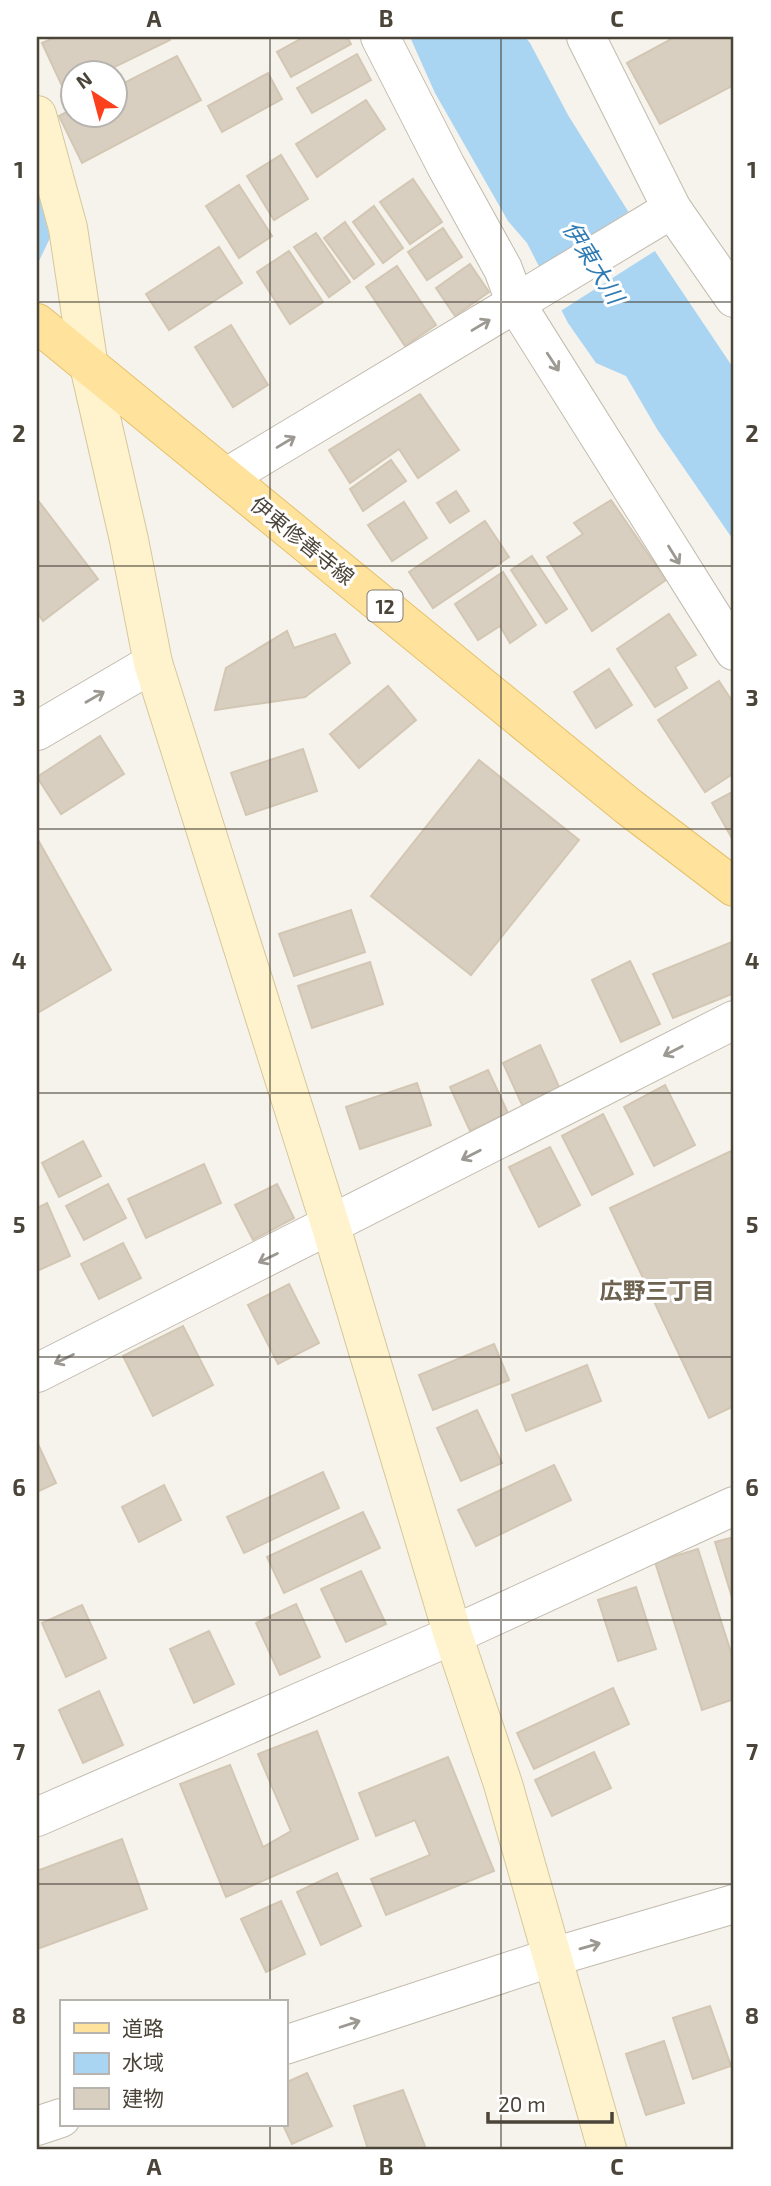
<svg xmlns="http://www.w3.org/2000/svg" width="771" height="2186" font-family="'Exo 2','Noto Sans JP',sans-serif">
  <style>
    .water { fill: #a9d4f2 }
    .pier { fill: #f6f3ec }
    .building { fill: #d8cfc1; stroke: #d3c7b4; stroke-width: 2 }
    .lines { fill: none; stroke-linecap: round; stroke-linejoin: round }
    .street-casing { stroke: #c2bbae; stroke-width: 40 }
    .secondary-casing { stroke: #d6c79b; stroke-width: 40 }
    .primary-casing { stroke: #e6c16a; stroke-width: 40 }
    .street { stroke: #fff; stroke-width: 38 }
    .secondary { stroke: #fff3cd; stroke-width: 38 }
    .primary { stroke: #ffe39c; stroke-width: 38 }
    .oneway { stroke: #9c9892 }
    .grid { fill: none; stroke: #4b4439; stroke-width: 2; stroke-opacity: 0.55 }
    .labels { text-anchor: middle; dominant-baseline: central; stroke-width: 6; stroke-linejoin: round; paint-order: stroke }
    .shield { fill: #fff; stroke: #817c74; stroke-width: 2 }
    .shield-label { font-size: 19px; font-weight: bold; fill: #4b4439 }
    .street-label { font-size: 21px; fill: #4b4439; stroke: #fff }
    .water-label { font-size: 23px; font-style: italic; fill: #2e7ab2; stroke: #fff }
    .neighbourhood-label { font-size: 23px; font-weight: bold; fill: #6e6250; stroke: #fff }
    .neatline { fill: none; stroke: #4b4439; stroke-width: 2.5 }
    .grid-label { font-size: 23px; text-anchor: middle; font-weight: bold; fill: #4b4439 }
  </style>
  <rect width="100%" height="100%" fill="#f6f3ec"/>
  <g class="water">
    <polygon points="410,37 525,37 530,43 568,115 626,208 734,369 734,541 657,429 626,376 596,363 568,323 527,243 508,221 435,93"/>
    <polygon points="37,188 50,238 37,265"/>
  </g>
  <polygon class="pier" points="631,210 658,249 559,312 537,270"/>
  <g class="building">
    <polygon points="56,37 169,37 170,40 100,74 74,74 74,86 64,90 42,43"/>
    <polygon points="304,37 347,37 351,44 291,77 277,52"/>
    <polygon points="675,37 734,37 734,85 660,124 627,63"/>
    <polygon points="357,54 371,80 312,113 297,88"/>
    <polygon points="177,56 201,100 82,163 59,116 74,108 74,116 116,116 116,87"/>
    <polygon points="268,73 282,99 222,132 208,106"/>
    <polygon points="366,100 385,129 317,177 296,144"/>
    <polygon points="281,155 308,199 274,220 247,176"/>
    <polygon points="413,179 442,222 410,244 380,202"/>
    <polygon points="239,185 272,236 239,258 206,206"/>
    <polygon points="374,206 403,248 383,263 353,222"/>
    <polygon points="345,222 374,264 354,279 324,238"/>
    <polygon points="443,228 462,257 427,280 408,252"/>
    <polygon points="316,233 350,282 329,297 294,247"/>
    <polygon points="219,247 242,283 169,330 146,294"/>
    <polygon points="289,251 323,302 290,324 257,272"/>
    <polygon points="470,264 489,292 455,316 436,288"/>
    <polygon points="397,266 436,325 405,346 366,287"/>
    <polygon points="231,325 268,385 233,407 195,347"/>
    <polygon points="420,394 459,450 418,478 399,449 350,483 329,450"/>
    <polygon points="391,460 406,481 363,511 350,489"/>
    <polygon points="456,491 469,511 450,523 437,503"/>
    <polygon points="37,499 98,579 43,621 37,612"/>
    <polygon points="611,500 666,580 592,631 547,557 583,534 574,523"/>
    <polygon points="404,502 427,538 392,561 368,525"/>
    <polygon points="485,521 509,557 433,608 409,572"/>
    <polygon points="532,556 567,609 546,623 511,570"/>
    <polygon points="503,572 536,625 510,643 500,626 478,640 455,604"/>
    <polygon points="669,614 696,655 675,667 687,688 655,707 617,649"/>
    <polygon points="287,631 294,648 335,634 350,663 305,697 215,710 226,668"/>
    <polygon points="609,669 632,705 596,728 574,692"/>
    <polygon points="719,681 734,704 734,773 705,792 658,720"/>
    <polygon points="388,686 416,720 359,768 330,734"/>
    <polygon points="100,736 124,774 61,814 37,777"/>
    <polygon points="303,749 317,791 246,815 231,773"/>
    <polygon points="479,760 579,840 471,975 371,896"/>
    <polygon points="734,791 734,840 733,840 712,803"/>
    <polygon points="37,838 111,970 39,1012 37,1008"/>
    <polygon points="351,910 365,952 294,976 279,934"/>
    <polygon points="732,942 734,993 673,1018 653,974"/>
    <polygon points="630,961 660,1024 621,1042 592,980"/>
    <polygon points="370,962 383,1004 312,1028 298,986"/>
    <polygon points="540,1045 560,1089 523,1107 503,1063"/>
    <polygon points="488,1070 508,1113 470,1131 450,1087"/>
    <polygon points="417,1083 431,1125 360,1149 346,1107"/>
    <polygon points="665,1085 695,1145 654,1166 624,1107"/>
    <polygon points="603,1114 633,1174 592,1195 562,1136"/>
    <polygon points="83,1141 101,1176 59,1197 42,1163"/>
    <polygon points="550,1147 580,1205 539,1227 509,1167"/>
    <polygon points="731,1151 734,1158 734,1406 709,1418 610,1208"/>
    <polygon points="204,1164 221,1203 146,1238 128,1199"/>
    <polygon points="108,1184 126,1218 84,1240 66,1206"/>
    <polygon points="277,1184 294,1218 253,1240 235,1205"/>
    <polygon points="47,1203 70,1256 37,1271 37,1208"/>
    <polygon points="123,1243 141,1278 99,1299 81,1264"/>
    <polygon points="289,1284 319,1343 278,1364 248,1305"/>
    <polygon points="183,1326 213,1385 153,1416 123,1356"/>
    <polygon points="494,1344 509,1380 433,1410 419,1375"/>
    <polygon points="587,1365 601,1401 526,1431 512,1395"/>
    <polygon points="477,1410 502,1463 461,1481 437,1428"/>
    <polygon points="37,1442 56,1483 37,1492"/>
    <polygon points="554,1465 571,1500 476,1546 458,1510"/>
    <polygon points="323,1472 339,1508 244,1553 227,1517"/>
    <polygon points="164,1485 181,1520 139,1542 122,1507"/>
    <polygon points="363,1512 380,1548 284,1593 267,1557"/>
    <polygon points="734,1537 734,1604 715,1542"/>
    <polygon points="698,1549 734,1662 734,1699 702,1710 655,1562"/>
    <polygon points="361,1571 386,1624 346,1642 321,1589"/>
    <polygon points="636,1587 656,1649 618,1661 598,1600"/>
    <polygon points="296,1604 320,1657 280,1675 256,1623"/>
    <polygon points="82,1605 106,1658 66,1677 42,1623"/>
    <polygon points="209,1631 234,1684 194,1703 170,1649"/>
    <polygon points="613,1688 629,1724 534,1769 517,1733"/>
    <polygon points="99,1691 123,1745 83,1763 59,1710"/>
    <polygon points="317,1731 358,1839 226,1897 180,1784 230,1765 263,1847 291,1831 258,1754"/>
    <polygon points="594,1752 611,1788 552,1816 535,1780"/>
    <polygon points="448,1757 494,1871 386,1915 371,1879 430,1855 415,1820 376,1836 359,1793"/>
    <polygon points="122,1839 147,1909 37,1949 37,1871"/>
    <polygon points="337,1873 361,1926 321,1945 297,1892"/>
    <polygon points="281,1901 305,1954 266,1972 241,1919"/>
    <polygon points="710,2006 731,2066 693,2079 673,2018"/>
    <polygon points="664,2041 684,2103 646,2115 626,2054"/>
    <polygon points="307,2073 332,2126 292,2144 283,2125 285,2125 285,2083"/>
    <polygon points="403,2090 426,2149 368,2149 354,2106"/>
  </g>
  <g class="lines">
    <defs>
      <g id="street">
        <polyline points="380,37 446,166 503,269 516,304 734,651"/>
        <polyline points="586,37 672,209 734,298"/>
        <polyline points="227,477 672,209"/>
        <polyline points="37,731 153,663"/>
        <polyline points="37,1373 734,1020"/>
        <polyline points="37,1817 453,1635 734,1506"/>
        <polyline points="285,2045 553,1957 734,1904"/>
        <polyline points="37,2126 61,2118"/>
      </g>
      <polyline id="secondary" points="37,115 68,228 88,361 129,540 153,663 331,1227 453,1635 503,1784 607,2149"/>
      <polyline id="primary" points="37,323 629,807 734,887"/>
    </defs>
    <use href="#street" class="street-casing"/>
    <use href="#secondary" class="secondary-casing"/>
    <use href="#primary" class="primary-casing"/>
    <use href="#street" class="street"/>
    <use href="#secondary" class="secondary"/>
    <use href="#primary" class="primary"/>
  </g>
  <defs><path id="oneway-shaft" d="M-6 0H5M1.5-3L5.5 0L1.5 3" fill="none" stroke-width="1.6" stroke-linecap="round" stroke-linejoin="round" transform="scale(1.75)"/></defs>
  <g class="oneway">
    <use href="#oneway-shaft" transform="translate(481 325) rotate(-31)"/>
    <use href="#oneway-shaft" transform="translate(553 362) rotate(57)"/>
    <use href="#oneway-shaft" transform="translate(286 442) rotate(-31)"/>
    <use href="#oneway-shaft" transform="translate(674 555) rotate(58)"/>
    <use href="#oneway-shaft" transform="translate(95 697) rotate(-30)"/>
    <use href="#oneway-shaft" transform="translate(673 1051) rotate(153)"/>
    <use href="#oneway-shaft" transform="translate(471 1155) rotate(153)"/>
    <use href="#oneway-shaft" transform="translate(268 1258) rotate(154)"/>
    <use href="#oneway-shaft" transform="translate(64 1359) rotate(154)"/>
    <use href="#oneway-shaft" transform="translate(590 1946) rotate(-16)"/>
    <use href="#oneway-shaft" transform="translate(350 2024) rotate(-18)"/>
  </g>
  <path class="grid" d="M270,37v1965M501,37v2112M37,302h697M37,566h697M37,829h697M37,1093h697M37,1357h697M37,1620h697M37,1884h697M270,2125v24"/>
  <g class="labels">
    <rect class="shield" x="367.5" y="590.5" width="35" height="31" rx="5"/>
    <g class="shield-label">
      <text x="385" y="606">12</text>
    </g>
    <g class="street-label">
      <text transform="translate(303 540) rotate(39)">伊東修善寺線</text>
    </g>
    <g class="water-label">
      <text transform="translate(594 262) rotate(58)">伊東大川</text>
    </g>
    <g class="neighbourhood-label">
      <text x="657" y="1290">広野三丁目</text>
    </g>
  </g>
  <rect width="771" height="2186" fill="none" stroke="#ffffff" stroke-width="77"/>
  <rect x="60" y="2000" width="228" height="126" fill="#ffffff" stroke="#b7b4b0" stroke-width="2"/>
  <rect x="74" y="2023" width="35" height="10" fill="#ffe39c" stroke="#b7b4b0" stroke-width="2"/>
  <text x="122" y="2036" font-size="21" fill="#4b4439">道路</text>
  <rect x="74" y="2053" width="35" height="21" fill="#a9d4f2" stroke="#b7b4b0" stroke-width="2"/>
  <text x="122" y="2070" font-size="21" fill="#4b4439">水域</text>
  <rect x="74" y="2088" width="35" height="21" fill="#d8cfc1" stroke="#b7b4b0" stroke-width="2"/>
  <text x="122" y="2106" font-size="21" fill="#4b4439">建物</text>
  <g transform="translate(94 94) rotate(324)"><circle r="33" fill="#ffffff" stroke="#b7b4b0" stroke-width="2"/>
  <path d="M0-5L12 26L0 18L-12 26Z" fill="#fc3f1d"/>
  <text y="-10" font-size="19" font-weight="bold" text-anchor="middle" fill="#4b4439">N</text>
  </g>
  <path d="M488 2112v10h124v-10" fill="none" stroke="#4b4439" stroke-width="3.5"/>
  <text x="498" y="2112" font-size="21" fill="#4b4439" stroke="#ffffff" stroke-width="5" paint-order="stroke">20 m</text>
  <rect x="38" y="38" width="694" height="2110" class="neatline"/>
  <g class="grid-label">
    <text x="154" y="27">A</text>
    <text x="386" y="27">B</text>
    <text x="617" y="27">C</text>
    <text x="19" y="178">1</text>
    <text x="752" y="178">1</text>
    <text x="19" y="442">2</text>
    <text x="752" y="442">2</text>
    <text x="19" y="706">3</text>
    <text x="752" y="706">3</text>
    <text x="19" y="969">4</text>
    <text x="752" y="969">4</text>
    <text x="19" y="1233">5</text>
    <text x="752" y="1233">5</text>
    <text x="19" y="1496">6</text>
    <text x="752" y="1496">6</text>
    <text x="19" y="1760">7</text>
    <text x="752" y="1760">7</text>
    <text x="19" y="2024">8</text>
    <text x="752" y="2024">8</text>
    <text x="154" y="2175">A</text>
    <text x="386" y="2175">B</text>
    <text x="617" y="2175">C</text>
  </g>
</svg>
